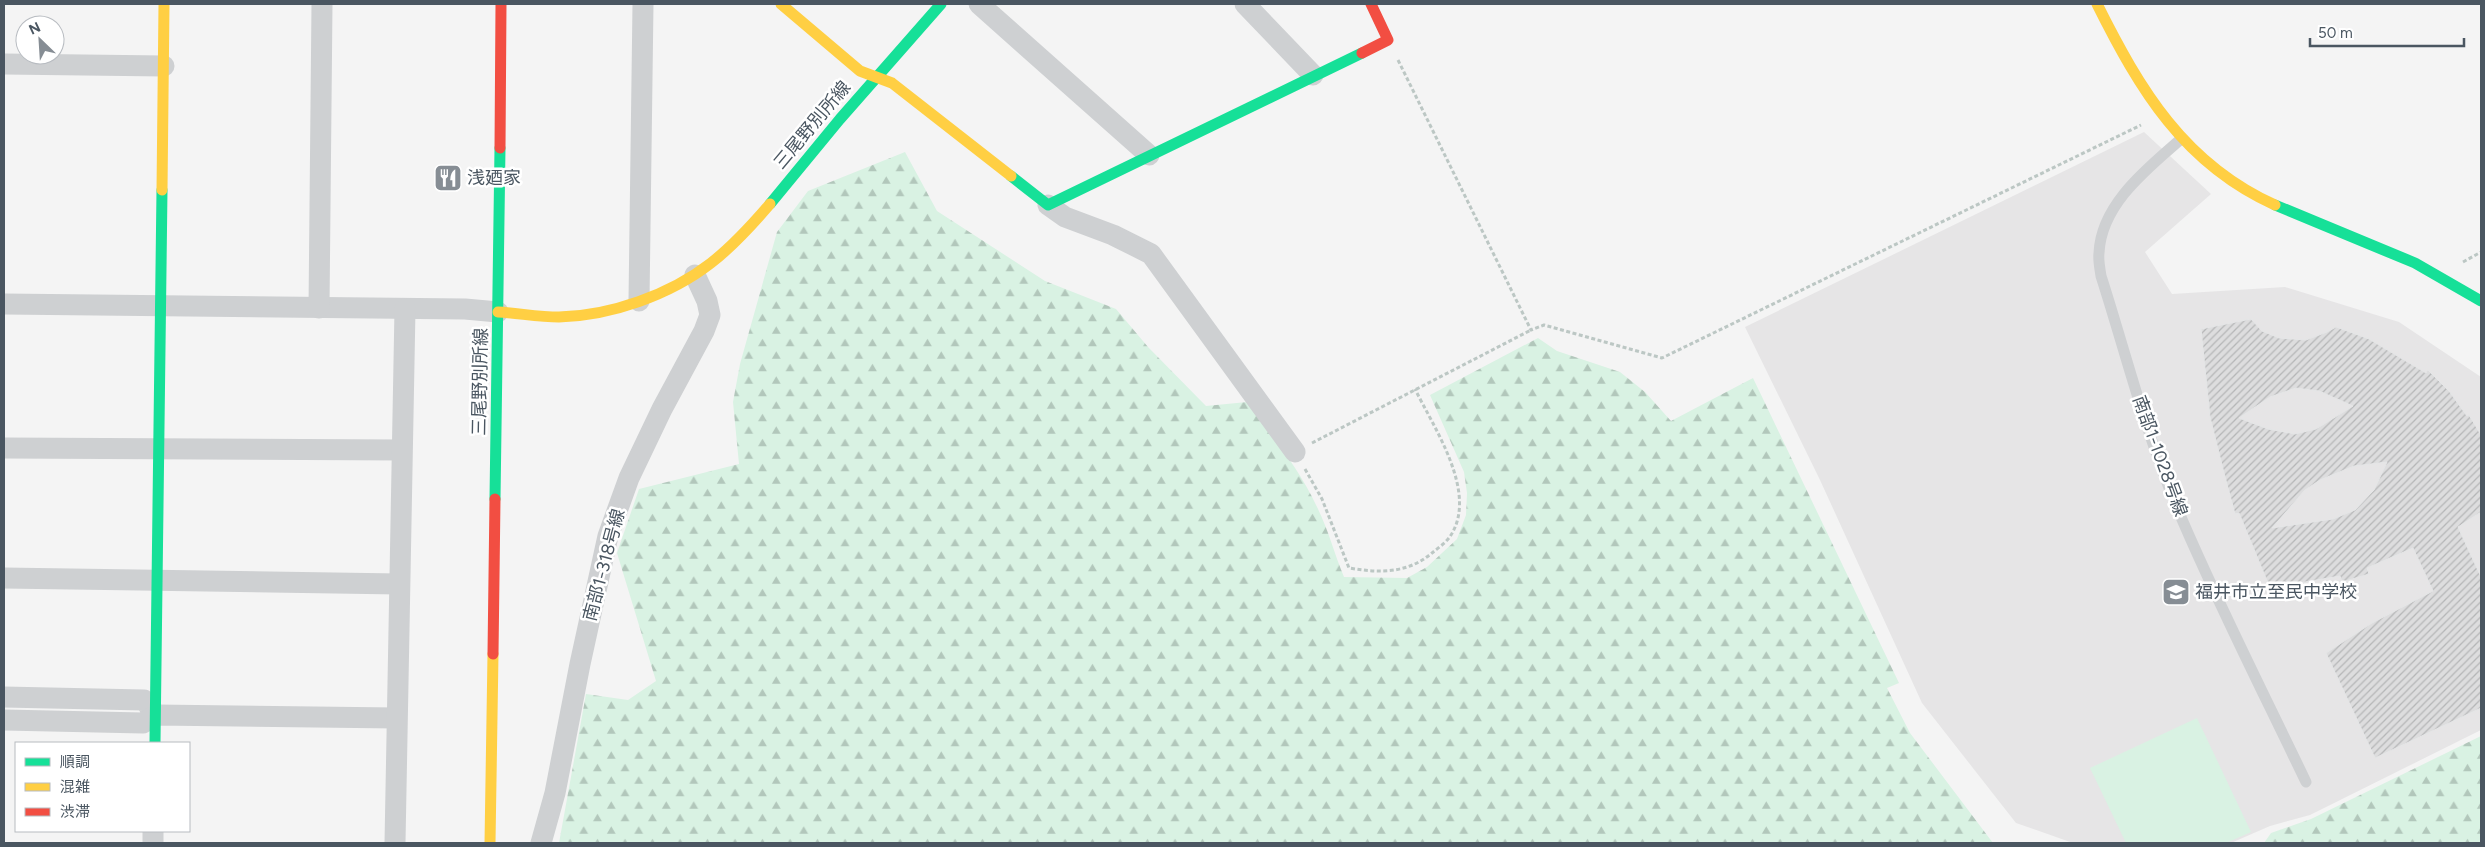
<svg xmlns="http://www.w3.org/2000/svg" width="2485" height="847" font-family="Figtree,'Noto Sans JP',sans-serif">
  <style>
    .education { fill: #e6e5e6 }
    .forest { fill: url(#forest-firs) }
    .pitch { fill: #d9f2e3 }
    .building { fill: url(#building-hatch); stroke: #e5e6e7; fill-rule: evenodd }
    .lines { fill: none; stroke-linecap: round; stroke-linejoin: round }
    .path { stroke: #bcc7c4; stroke-width: 3; stroke-dasharray: 4 2.5; stroke-linecap: butt }
    .lane { stroke: #ced0d2; stroke-width: 11 }
    .street { stroke: #ced0d2; stroke-width: 21 }
    .fast { stroke: #16e098; stroke-width: 11 }
    .slow { stroke: #ffcf43; stroke-width: 11 }
    .jam { stroke: #f24e42; stroke-width: 11 }
    .labels { text-anchor: middle; dominant-baseline: central; stroke-width: 5; stroke-linejoin: round; paint-order: stroke }
    .street-label { font-size: 18px; fill: #4a5661; stroke: #fff }
    .poi-label { font-size: 18px; fill: #4a5661; stroke: #fff; text-anchor: start }
  </style>
  <defs>
    <pattern id="forest-firs" width="22" height="20" patternUnits="userSpaceOnUse" patternTransform="scale(1.25)"><rect width="22" height="20" fill="#d9f2e3"/><path d="M5 1l3.5 6h-7zM16 11l3.5 6h-7z" fill="#b2c7bb"/></pattern>
    <pattern id="building-hatch" width="6" height="6" patternUnits="userSpaceOnUse" patternTransform="scale(1.25)"><rect width="6" height="6" fill="#ddddde"/><path d="M-1 1l2-2M0 6l6-6M5 7l2-2" fill="none" stroke="#b5b6b7"/></pattern>
  </defs>
  <rect width="100%" height="100%" fill="#f4f4f4"/>
  <polygon class="education" points="2144,132 2211,194 2145,252 2172,294 2285,287 2399,322 2481,377 2481,730 2310,815 2270,826 2231,843 2073,843 2016,823 1922,703 1820,480 1745,327"/>
  <g class="forest">
    <path d="M905,152l32,59 108,70 71,28 32,38 58,59 41,-4c24,33 52,66 69,103 12,23 18,48 28,72l63,1 20,-11 30,-28 9,-24 1,-22 -3,-21 -34,-77 108,-57 19,13 63,21 25,20 26,29 82,-43 146,305 -12,5 23,45 83,110h-1434l27,-149 42,6 28,-19 -39,-128 22,-64 100,-25 -6,-62 7,-38 37,-132 31,-41z"/>
    <polygon points="2481,736 2481,843 2264,843 2271,833 2311,819"/>
  </g>
  <polygon class="pitch" points="2197,718 2251,832 2226,843 2126,843 2090,768"/>
  <path class="building" d="M2251,319l11,12 17,7 27,2 21,-8 9,-5 33,12 57,34 2,-3 21,21 18,25 2,-1 12,20v77l-23,15 23,50v131l-106,50 -49,-105 46,-30 61,-32 -20,-43 -46,20 2,6 -27,8 -2,-6 -70,12 -31,-75 -4,1 -11,-41 -14,-56 -9,-88zM2296,388l23,3 34,15 -37,23 -21,5 -27,-5 -29,-11 31,-21zM2387,462l-13,28 -19,20 -22,9 -61,9 33,-38 15,-10 34,-14z"/>
  <g class="lines">
    <g class="path">
      <polyline points="1398,60 1531,330 1544,325 1662,358 2141,125"/>
      <polyline points="2463,262 2481,252"/>
      <polyline points="1312,443 1531,330"/>
      <path d="M1305,469l17,30 27,69c30,5 58,6 83,-15 6,-5 15,-11 19,-18 27,-43 -17,-107 -36,-146"/>
    </g>
    <path class="lane" d="M2181,139c-33,29 -80,65 -82,114 -1,7 1,16 2,23 25,78 45,159 77,234 39,92 85,182 128,272"/>
    <g class="street">
      <polyline points="979,4 1149,155"/>
      <polyline points="1245,4 1313,75"/>
      <polyline points="4,64 164,66"/>
      <polyline points="1048,205 1065,217 1113,235 1151,254 1295,452"/>
      <polyline points="639,301 643,4"/>
      <polyline points="4,304 465,309 498,312"/>
      <polyline points="319,308 322,4"/>
      <polyline points="4,448 401,450"/>
      <polyline points="4,578 399,584"/>
      <polyline points="4,697 144,700 156,715"/>
      <polyline points="4,720 143,723 156,715 396,718"/>
      <polyline points="153,843 153,831"/>
      <polyline points="395,843 405,309"/>
      <polyline points="541,843 555,793 580,664 608,536 629,478 662,409 704,331 710,315 707,301 695,275"/>
    </g>
    <g class="fast">
      <polyline points="1011,176 1048,205 1362,53"/>
      <polyline points="770,204 840,119 941,4"/>
      <polyline points="2275,205 2415,263 2481,301"/>
      <polyline points="495,499 500,148"/>
      <polyline points="155,743 162,190"/>
    </g>
    <g class="slow">
      <polyline points="781,4 860,71 892,83 1011,176"/>
      <path d="M2097,4c43,86 87,160 178,201"/>
      <polyline points="162,190 164,4"/>
      <path d="M498,312c20,1 40,5 61,5 51,-1 111,-22 152,-54 22,-17 41,-38 59,-59"/>
      <polyline points="490,843 493,654"/>
    </g>
    <g class="jam">
      <polyline points="1362,53 1388,40 1371,4"/>
      <polyline points="500,148 501,4"/>
      <polyline points="493,654 495,499"/>
    </g>
  </g>
  <defs>
    <symbol id="restaurant-square" viewBox="-11 -11 22 22"><rect x="-9" y="-9" width="18" height="18" rx="4" fill="#868d94" stroke="#fff"/><path d="M-5-6h1v4h1v-4h1v4h1v-4h1v5L-1.5 .5V6h-2V.5L-5-1ZM5-6V6H3V1.5H1.5Q1.5-4 5-6Z" fill="#fff"/></symbol>
    <symbol id="school-square" viewBox="-11 -11 22 22"><rect x="-9" y="-9" width="18" height="18" rx="4" fill="#868d94" stroke="#fff"/><path d="M0-5L7-2L0 1L-7-2ZM-4 1L0 2.5L4 1V4Q0 6-4 4Z" fill="#fff"/></symbol>
  </defs>
  <g fill-rule="evenodd">
    <use href="#restaurant-square" x="432" y="162" width="32" height="32"/>
    <use href="#school-square" x="2160" y="576" width="32" height="32"/>
  </g>
  <g class="labels">
    <g class="street-label">
      <text transform="translate(812 125) rotate(-50)">三尾野別所線</text>
      <text transform="translate(480 382) rotate(-89)">三尾野別所線</text>
      <text transform="translate(2160 456) rotate(70)">南部1-1028号線</text>
      <text transform="translate(604 565) rotate(-75)">南部1-318号線</text>
    </g>
    <g class="poi-label">
      <text x="467" y="178">浅廼家</text>
      <text x="2195" y="592">福井市立至民中学校</text>
    </g>
  </g>
  <rect width="2485" height="847" fill="none" stroke="#4a5661" stroke-width="10"/>
  <rect x="15" y="742" width="175" height="90" fill="#ffffff" stroke="#b7bbc0"/>
  <rect x="25" y="758" width="25" height="8" fill="#16e098" stroke="#b7bbc0"/>
  <text x="60" y="767" font-size="15" fill="#4a5661">順調</text>
  <rect x="25" y="783" width="25" height="8" fill="#ffcf43" stroke="#b7bbc0"/>
  <text x="60" y="792" font-size="15" fill="#4a5661">混雑</text>
  <rect x="25" y="808" width="25" height="8" fill="#f24e42" stroke="#b7bbc0"/>
  <text x="60" y="817" font-size="15" fill="#4a5661">渋滞</text>
  <g transform="translate(40 40) rotate(335)"><circle r="24" fill="#ffffff" stroke="#b7bbc0"/>
  <path d="M0-4L9 19L0 12L-9 19Z" fill="#868d94"/>
  <text y="-8" font-size="14" font-weight="bold" text-anchor="middle" fill="#4a5661">N</text>
  </g>
  <path d="M2310 38v8h154v-8" fill="none" stroke="#4a5661" stroke-width="2.5"/>
  <text x="2318" y="38" font-size="15" fill="#4a5661" stroke="#ffffff" stroke-width="4" paint-order="stroke">50 m</text>
</svg>
